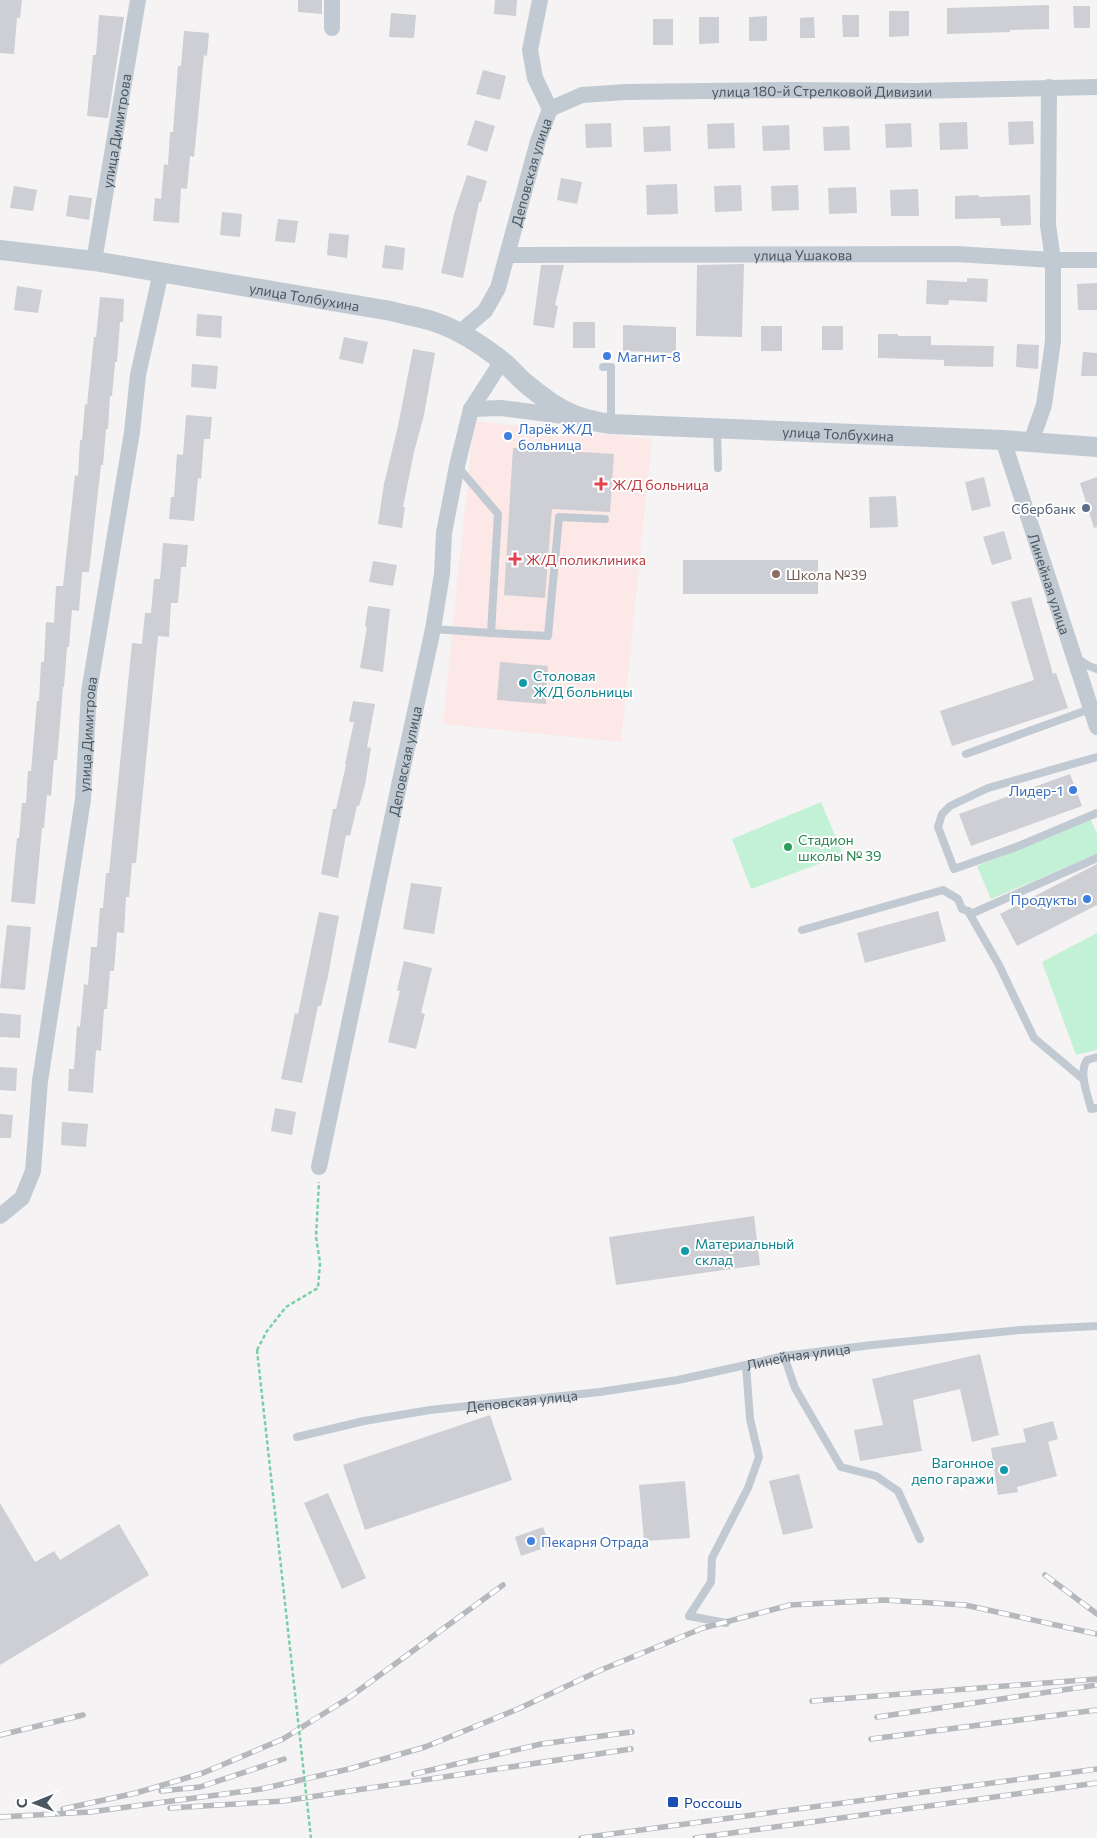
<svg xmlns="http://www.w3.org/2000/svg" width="1097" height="1838" font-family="Commissioner,sans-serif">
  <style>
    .medical { fill: #fce8e6 }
    .green { fill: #c3f1d5 }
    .building { fill: #cdcfd5 }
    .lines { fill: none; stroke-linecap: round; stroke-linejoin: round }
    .path { stroke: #7ad0a6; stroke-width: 2.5; stroke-dasharray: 4 2.5; stroke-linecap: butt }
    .service { stroke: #c1cad2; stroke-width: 8 }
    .minor { stroke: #c1cad2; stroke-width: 16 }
    .tertiary { stroke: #c1cad2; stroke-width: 20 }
    .rail-casing { stroke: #b5b8bd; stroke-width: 5.5 }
    .rail { stroke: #fff; stroke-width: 4; stroke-dasharray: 11; stroke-linecap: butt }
    .path-bridge { stroke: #7ad0a6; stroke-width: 2.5; stroke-dasharray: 4 2.5; stroke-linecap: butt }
    .shop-dot { fill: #3f7fe0; stroke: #fff; stroke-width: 2 }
    .health-dot { fill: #e0444e; stroke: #fff; stroke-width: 2 }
    .service-dot { fill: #5c6f8a; stroke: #fff; stroke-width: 2 }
    .education-dot { fill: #8d6e63; stroke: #fff; stroke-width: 2 }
    .culture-dot { fill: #0f9aa8; stroke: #fff; stroke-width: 2 }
    .leisure-dot { fill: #2e9e5b; stroke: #fff; stroke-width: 2 }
    .transit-dot { fill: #1a4fb4; stroke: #fff; stroke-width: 2 }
    .labels { text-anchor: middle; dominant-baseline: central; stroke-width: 4; stroke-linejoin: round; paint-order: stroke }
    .street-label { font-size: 14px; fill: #4a5661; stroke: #fff }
    .shop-label { font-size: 14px; fill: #366cbe; stroke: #fff; text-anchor: start }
    .health-label { font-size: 14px; fill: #be3a42; stroke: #fff; text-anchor: start }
    .service-label { font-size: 14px; fill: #4e5e75; stroke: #fff; text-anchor: end }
    .education-label { font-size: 14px; fill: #785e54; stroke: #fff; text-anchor: start }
    .culture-label { font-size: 14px; fill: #0d838f; stroke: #fff; text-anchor: start }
    .leisure-label { font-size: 14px; fill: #27864d; stroke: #fff; text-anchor: start }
    .transit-label { font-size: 14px; fill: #164399; stroke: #fff; text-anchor: start }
  </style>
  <rect width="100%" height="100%" fill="#f5f3f3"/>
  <polygon class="medical" points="474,421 652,439 621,742 443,724"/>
  <g class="green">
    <polygon points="821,802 843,855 751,889 732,839"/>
    <polygon points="1090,818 1097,834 1097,854 991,899 977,866"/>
    <polygon points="1097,933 1097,1050 1076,1055 1042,962"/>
  </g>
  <g class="building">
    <polygon points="0,0 22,0 20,18 17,18 14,54 0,53"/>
    <polygon points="298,0 322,0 322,14 298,12"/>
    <polygon points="495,0 517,0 516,16 494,14"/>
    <polygon points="1049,5 1049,29 1010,30 1010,32 947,34 947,8"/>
    <polygon points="1073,6 1090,6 1090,28 1074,28"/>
    <polygon points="889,11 909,11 909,36 889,37"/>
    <polygon points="391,13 416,15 414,38 389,37"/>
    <polygon points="99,15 124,17 108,118 87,116 93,55 96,55"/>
    <polygon points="842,15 859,15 859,37 843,37"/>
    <polygon points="767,16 767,41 749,41 749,17"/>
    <polygon points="699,17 719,17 719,43 699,44"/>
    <polygon points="814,17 815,38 800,38 800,18"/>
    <rect x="653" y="19" width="20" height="26"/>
    <polygon points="184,31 209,33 207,56 204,55 194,157 190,156 187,189 181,188 179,223 153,221 155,198 161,199 164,164 168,165 170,132 173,132 178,66 181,66"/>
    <polygon points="483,70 506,76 500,100 476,94"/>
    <polygon points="475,120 495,126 487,152 467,145"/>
    <polygon points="1033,121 1034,144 1009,145 1008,122"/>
    <polygon points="967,122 968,149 940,150 939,123"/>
    <polygon points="611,123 612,147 586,148 585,124"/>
    <polygon points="734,123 735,148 708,149 707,124"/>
    <polygon points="911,123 912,147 886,148 885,124"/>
    <polygon points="789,125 790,150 763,151 762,126"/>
    <polygon points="670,126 671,151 644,152 643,127"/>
    <polygon points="849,126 850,150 824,151 823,127"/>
    <polygon points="467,175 487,181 481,202 479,202 463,278 441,273 454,214"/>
    <polygon points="561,178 582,182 577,204 557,200"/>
    <polygon points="677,184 678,214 647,215 646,185"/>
    <polygon points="741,185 742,211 715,212 714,186"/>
    <polygon points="798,185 799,210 772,211 771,186"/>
    <polygon points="14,186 37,190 33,211 10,208"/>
    <polygon points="856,187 857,213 829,214 828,188"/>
    <polygon points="918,189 919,216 891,216 890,190"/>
    <polygon points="69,195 92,198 89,220 66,216"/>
    <polygon points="979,195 979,197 1030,195 1031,225 1001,226 1000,218 955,219 955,196"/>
    <polygon points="222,212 242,214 240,237 220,235"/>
    <polygon points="278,219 298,221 295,243 275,241"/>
    <polygon points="329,233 349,235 347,258 327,255"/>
    <polygon points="385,245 405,248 403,270 382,268"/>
    <polygon points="744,264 742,337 696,336 697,265"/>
    <polygon points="541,265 564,265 555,305 558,306 554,328 533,325"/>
    <polygon points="967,278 988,279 987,302 949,300 948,305 926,304 927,280 967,282"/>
    <polygon points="1097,283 1097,310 1078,310 1077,284"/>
    <polygon points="17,286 42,290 38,313 14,310"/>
    <polygon points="100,297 124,299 123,322 120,322 117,362 115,362 112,396 110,396 108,429 106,429 103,465 101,465 89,572 82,572 79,611 72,610 69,647 67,647 64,687 63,687 57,760 54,760 51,796 47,795 44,828 42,828 35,904 11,902 17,838 19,838 22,803 26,803 28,771 31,771 37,701 39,701 41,662 44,662 46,622 54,623 56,586 63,586 75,475 78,476 80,440 82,440 85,404 87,405 94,337 96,337"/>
    <polygon points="197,314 222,316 221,338 196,336"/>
    <rect x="573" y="322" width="22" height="26"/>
    <polygon points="623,325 676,327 676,353 623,351"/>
    <rect x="761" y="326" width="21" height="25"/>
    <rect x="822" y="326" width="21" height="24"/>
    <polygon points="878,334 898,334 898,336 931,336 931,345 994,346 993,367 944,366 944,360 878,358"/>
    <polygon points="344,337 368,342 363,364 339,359"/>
    <polygon points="1017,344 1039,345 1038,369 1016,367"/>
    <polygon points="413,349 435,353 424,415 414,452 403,507 405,507 402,528 378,524 384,484 398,426"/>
    <polygon points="1083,352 1097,353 1097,376 1081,376"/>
    <polygon points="192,364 218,366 216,389 191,387"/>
    <polygon points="186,415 212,417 210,439 204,439 201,479 198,478 194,521 169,519 171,497 174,497 177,454 183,455"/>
    <polygon points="513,448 614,454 610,512 552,509 545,598 504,595"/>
    <polygon points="984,477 991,506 972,511 965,482"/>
    <polygon points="1097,477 1097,527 1094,528 1080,483"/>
    <polygon points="896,496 898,527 870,528 869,497"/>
    <polygon points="1004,531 1012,559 992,565 983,537"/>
    <polygon points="163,543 188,545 186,567 181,567 178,603 171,603 169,637 158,636 136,863 132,863 129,897 126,897 124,933 117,932 114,971 110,971 107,1009 104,1009 101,1051 96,1050 93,1093 68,1091 69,1069 74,1069 77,1026 80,1027 84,984 88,985 91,947 97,947 100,908 103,908 106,873 109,873 132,643 142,644 145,613 151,613 154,579 160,579"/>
    <rect x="683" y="560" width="135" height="34"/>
    <polygon points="373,561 397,565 393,586 369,582"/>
    <polygon points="1031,597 1053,674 1056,673 1068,708 952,746 940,711 1034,680 1011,602"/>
    <polygon points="368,606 390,609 383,672 360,668 367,627 365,626"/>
    <polygon points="500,662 548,666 546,704 497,700"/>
    <polygon points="353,701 375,704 367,747 371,748 365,785 359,806 357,806 350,836 346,835 338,878 321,874 333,809 336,809 346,765 345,764 354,722 349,722"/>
    <polygon points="1070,774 1082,806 971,846 959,814"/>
    <polygon points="1097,864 1097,905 1017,946 1000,914"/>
    <polygon points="411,883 442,887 434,934 403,929"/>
    <polygon points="938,911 946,941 865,963 857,933"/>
    <polygon points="319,912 339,916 328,976 321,1006 318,1006 302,1083 281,1079 295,1013 298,1014"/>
    <polygon points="7,925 31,927 25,990 0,988"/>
    <polygon points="404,961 432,968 421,1013 425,1014 416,1049 388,1042 400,991 397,990"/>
    <polygon points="0,1013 21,1015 20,1038 0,1037"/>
    <polygon points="0,1067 17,1068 16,1091 0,1090"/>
    <polygon points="275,1108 296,1112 292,1135 271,1131"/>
    <polygon points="0,1114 13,1115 11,1138 0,1138"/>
    <polygon points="62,1122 88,1124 86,1147 61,1145"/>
    <polygon points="754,1216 760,1265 616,1285 609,1237"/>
    <polygon points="980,1354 999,1435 972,1442 960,1389 913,1400 922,1451 860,1461 854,1430 883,1425 872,1379"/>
    <polygon points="490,1415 512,1480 365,1530 343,1465"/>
    <polygon points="1053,1421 1058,1439 1048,1442 1057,1476 1017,1487 1018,1492 998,1495 991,1448 1026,1442 1023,1429"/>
    <polygon points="799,1474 813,1528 783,1535 769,1481"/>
    <polygon points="685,1481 690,1538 644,1541 639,1485"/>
    <polygon points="328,1493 366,1578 342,1589 304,1503"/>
    <polygon points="0,1503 35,1562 54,1551 60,1560 119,1524 149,1575 0,1665"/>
    <polygon points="543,1527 550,1546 521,1556 515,1537"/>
  </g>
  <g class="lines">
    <polyline class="path" points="257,1350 267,1331 286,1307 318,1288 320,1263 316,1237 319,1182"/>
    <g class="service">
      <polyline points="603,367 611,367 611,422"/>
      <polyline points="717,429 718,468"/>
      <polyline points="433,629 491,633 498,514 458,467"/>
      <polyline points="491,633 548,636 559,517 605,519"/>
      <polyline points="1078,659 1089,666 1097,669"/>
      <polyline points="966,754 1090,709"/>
      <polyline points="1097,757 988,788 950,806 942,814 938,827 954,869 1016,847 1097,813"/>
      <polyline points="968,911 999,965 1034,1038 1084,1080"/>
      <polyline points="802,930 943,890 958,899 962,909 973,913 1097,858"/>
      <path d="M1097,1057l-10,3c-9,13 1,35 4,49l6,-1"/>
      <polyline points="784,1356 795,1388 841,1467 876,1476 898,1491 920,1539"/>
      <path id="s1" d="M297,1437l67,-16 66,-11 170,-18 78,-12 68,-15"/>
      <path id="s2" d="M726,1623l-37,-7 22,-34 1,-24 36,-70 11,-31 -9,-38 -4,-54 38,-9 88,-11 148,-15 77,-4"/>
    </g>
    <g class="minor">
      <polyline points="332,28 332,0"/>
      <path id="s3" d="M550,109l32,-14 44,-3 161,-2 128,1 182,-4"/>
      <path id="s4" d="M508,255l447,-1 98,6h44"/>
      <path id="s5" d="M94,261l44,-261"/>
      <path id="s6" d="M459,333l26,-22 13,-23 40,-147 12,-32 -15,-31 -5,-28 10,-50"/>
      <polyline points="471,409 501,408 571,417"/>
      <path id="s7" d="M1003,440l94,287"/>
      <polyline points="1031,442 1044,405 1053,341 1053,260 1048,225 1049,87"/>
      <path id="s8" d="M319,1167l82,-391 32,-147 9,-55 2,-41 13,-67 14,-57 31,-48"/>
      <path id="s9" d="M0,1216l22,-18 11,-27 7,-90 43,-282 6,-107 43,-260 6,-57 23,-103"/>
    </g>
    <path class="tertiary" id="s10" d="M0,250l94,11 297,50c14,4 28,6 41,10 25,8 50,24 70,40 8,6 14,14 22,21 30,25 48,37 87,42l392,16 94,7"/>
    <defs>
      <g id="rail">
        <polyline points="1045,1575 1097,1614"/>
        <polyline points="812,1701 1097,1679"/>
        <polyline points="877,1717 1097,1685"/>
        <polyline points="0,1735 83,1715"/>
        <polyline points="871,1739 1097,1710"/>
        <polyline points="414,1774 541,1744 632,1732"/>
        <polyline points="161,1791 200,1787 284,1759"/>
        <polyline points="170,1808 283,1801 631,1749"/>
        <polyline points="63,1809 136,1793 203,1773 283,1739 347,1699 503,1585"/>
        <polyline points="0,1817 90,1812 261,1789 349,1769 425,1747 518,1709 601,1670 703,1628 790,1605 884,1600 965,1605 1097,1634"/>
        <polyline points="581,1838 1097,1769"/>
        <polyline points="695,1838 1097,1783"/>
      </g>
    </defs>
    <use href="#rail" class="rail-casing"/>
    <use href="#rail" class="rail"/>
    <polyline class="path-bridge" points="257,1350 311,1838"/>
  </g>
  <g class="shop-dot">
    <circle cx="607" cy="356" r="5"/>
    <circle cx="508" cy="436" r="5"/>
    <circle cx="1073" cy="790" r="5"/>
    <circle cx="1087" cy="899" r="5"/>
    <circle cx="531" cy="1541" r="5"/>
  </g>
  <g class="health-dot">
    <path d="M598.5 476.5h5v5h5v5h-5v5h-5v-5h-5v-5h5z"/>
    <path d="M512.5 551.5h5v5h5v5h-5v5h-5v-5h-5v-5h5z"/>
  </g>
  <circle class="service-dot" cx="1086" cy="508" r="5"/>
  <circle class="education-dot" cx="776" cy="574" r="5"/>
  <g class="culture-dot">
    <circle cx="523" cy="683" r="5"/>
    <circle cx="685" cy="1251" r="5"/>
    <circle cx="1004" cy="1470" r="5"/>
  </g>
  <circle class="leisure-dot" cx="788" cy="847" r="5"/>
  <rect class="transit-dot" x="667" y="1796" width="12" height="12" rx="2.5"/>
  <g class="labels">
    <g class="street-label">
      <text stroke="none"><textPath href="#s3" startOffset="275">улица 180-й Стрелковой Дивизии</textPath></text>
      <text stroke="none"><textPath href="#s5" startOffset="132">улица Димитрова</textPath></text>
      <text stroke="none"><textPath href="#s6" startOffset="181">Деповская улица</textPath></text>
      <text stroke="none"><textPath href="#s4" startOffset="295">улица Ушакова</textPath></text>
      <text stroke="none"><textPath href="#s10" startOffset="308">улица Толбухина</textPath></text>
      <text stroke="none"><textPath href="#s10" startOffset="875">улица Толбухина</textPath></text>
      <text stroke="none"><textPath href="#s7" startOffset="151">Линейная улица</textPath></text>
      <text stroke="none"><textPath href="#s9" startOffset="498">улица Димитрова</textPath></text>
      <text stroke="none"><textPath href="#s8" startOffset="415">Деповская улица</textPath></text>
      <text stroke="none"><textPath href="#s2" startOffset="360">Линейная улица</textPath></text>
      <text stroke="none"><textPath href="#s1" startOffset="228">Деповская улица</textPath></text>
    </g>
    <g class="shop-label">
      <text x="617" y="356">Магнит-8</text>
      <text x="518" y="428">Ларёк Ж/Д<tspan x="518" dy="16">больница</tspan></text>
      <text x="1063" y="790" text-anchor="end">Лидер-1</text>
      <text x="1077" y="899" text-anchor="end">Продукты</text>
      <text x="541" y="1541">Пекарня Отрада</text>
    </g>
    <g class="health-label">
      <text x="612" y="484">Ж/Д больница</text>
      <text x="526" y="559">Ж/Д поликлиника</text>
    </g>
    <g class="service-label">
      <text x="1076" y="508">Сбербанк</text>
    </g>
    <g class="education-label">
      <text x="786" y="574">Школа №39</text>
    </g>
    <g class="culture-label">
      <text x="533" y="675">Столовая<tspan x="533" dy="16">Ж/Д больницы</tspan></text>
      <text x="695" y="1243">Материальный<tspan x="695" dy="16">склад</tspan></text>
      <text x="994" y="1462" text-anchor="end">Вагонное<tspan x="994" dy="16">депо гаражи</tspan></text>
    </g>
    <g class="leisure-label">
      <text x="798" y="839">Стадион<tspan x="798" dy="16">школы № 39</tspan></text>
    </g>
    <g class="transit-label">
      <text x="684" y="1802">Россошь</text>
    </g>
  </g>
  <g transform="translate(35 1803) rotate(269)" stroke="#ffffff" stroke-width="4" paint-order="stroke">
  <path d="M0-4L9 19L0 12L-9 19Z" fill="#4a5661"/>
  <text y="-8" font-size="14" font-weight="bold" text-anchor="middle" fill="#4a5661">С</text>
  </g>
</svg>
